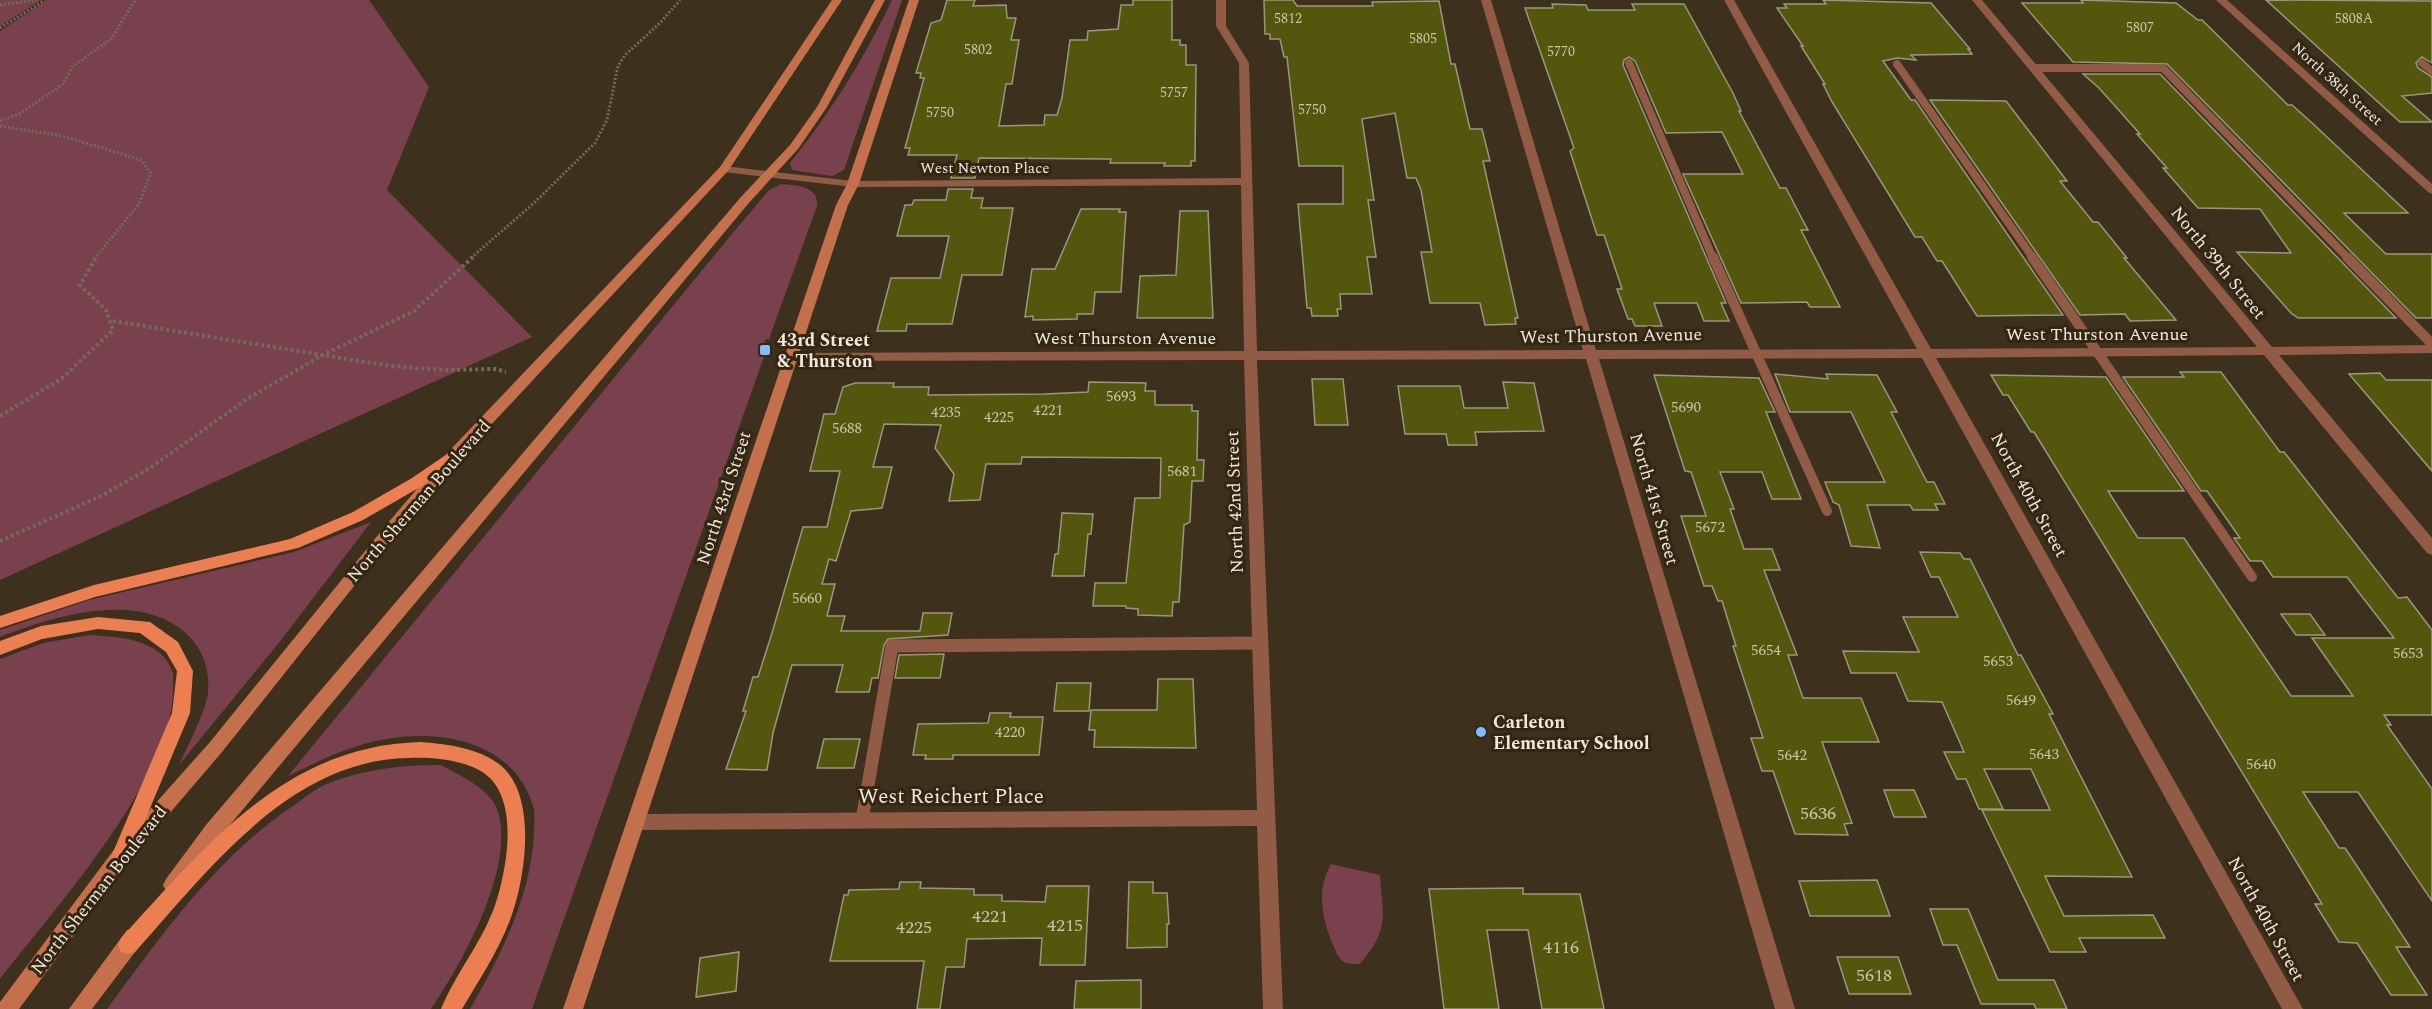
<svg xmlns="http://www.w3.org/2000/svg" width="2432" height="1009" font-family="Spectral,serif">
  <style>
    .green { fill: #79414d }
    .building { fill: #53560c; stroke: #96997f; stroke-width: 1.5 }
    .lines { fill: none; stroke-linecap: round; stroke-linejoin: round }
    .path-far1 { stroke: #756958; stroke-width: 3; stroke-dasharray: 2 2; stroke-linecap: butt }
    .path { stroke: #756958; stroke-width: 4; stroke-dasharray: 3 3; stroke-linecap: butt }
    .lane-far2 { stroke: #915b46; stroke-width: 8 }
    .lane-far1 { stroke: #915b46; stroke-width: 10 }
    .lane { stroke: #915b46; stroke-width: 13 }
    .street { fill: #915b46; fill-rule: evenodd }
    .secondary { fill: #c5704d; fill-rule: evenodd }
    .primary { fill: #ec7f51; fill-rule: evenodd }
    .poi-dot { fill: #83bcfb; stroke: #332613; stroke-width: 2 }
    .labels { text-anchor: middle; dominant-baseline: central; stroke-width: 6; stroke-linejoin: round; paint-order: stroke }
    .far-number-label { font-size: 14px; fill: #cac4a8 }
    .far-street-label { font-size: 15px; fill: #f1e8dc; stroke: #332613 }
    .number-label { font-size: 15px; fill: #cac4a8 }
    .street-label { font-size: 18px; fill: #f1e8dc; stroke: #332613 }
    .poi-label { font-size: 18px; font-weight: bold; fill: #f1e8dc; stroke: #332613; text-anchor: start }
    .near-number-label { font-size: 18px; fill: #cac4a8 }
    .near-street-label { font-size: 21px; fill: #f1e8dc; stroke: #332613 }
  </style>
  <rect width="100%" height="100%" fill="#3d301d"/>
  <g class="green">
    <polygon points="0,0 41,0 0,26"/>
    <polygon points="47,0 369,0 429,87 387,190 532,337 0,580 0,31"/>
    <path d="M892,0h10l-58,170 -12,6 -40,-6 -2,-7c41,-51 74,-104 102,-163z"/>
    <path d="M781,184c15,1 38,2 36,22l-48,133 -4,1 -4,13 4,1 -233,655h-62c31,-54 62,-115 64,-178 0,-7 1,-16 0,-22 -19,-69 -96,-82 -158,-68 -31,7 -60,21 -88,35l443,-541 38,-45z"/>
    <path d="M371,522l-89,117 -103,126c8,-18 27,-54 29,-72 2,-23 -5,-43 -20,-58 -49,-46 -134,-19 -188,2v-7l89,-30 205,-48z"/>
    <path d="M89,635c28,2 72,3 83,36 2,3 1,10 1,14 4,89 -119,224 -173,294v-320l43,-16z"/>
    <path d="M441,765c18,10 49,24 56,44 20,56 -35,155 -66,200h-324c55,-74 107,-149 183,-201 12,-8 25,-20 39,-25 36,-14 73,-18 112,-18z"/>
    <path d="M1331,864l49,11c3,43 10,53 -20,89 -4,0 -10,0 -14,-1 -8,-3 -10,-12 -13,-18 -11,-26 -17,-55 -2,-81z"/>
  </g>
  <g class="building">
    <polygon points="947,0 975,0 973,6 1006,5 1007,18 1016,18 1011,40 1019,40 1012,84 1006,84 999,126 1044,125 1045,115 1057,115 1062,98 1070,40 1087,40 1088,31 1118,29 1121,5 1133,5 1133,0 1172,0 1172,40 1180,40 1180,45 1186,45 1186,65 1196,65 1195,161 1191,161 1191,166 1164,166 1165,163 1110,163 1111,159 979,158 975,178 951,178 957,155 908,155 910,148 905,148 924,78 920,78 921,73 916,73 931,23 941,20"/>
    <polygon points="1264,0 1293,0 1297,6 1373,6 1372,2 1439,1 1451,64 1455,64 1470,129 1482,129 1490,161 1483,161 1518,318 1515,318 1516,324 1485,325 1480,303 1430,303 1421,252 1432,252 1421,190 1416,178 1407,178 1395,113 1362,119 1374,200 1368,200 1376,257 1367,257 1372,294 1340,294 1341,309 1337,309 1338,316 1312,316 1311,308 1307,308 1298,204 1343,204 1343,166 1299,166 1287,57 1284,57 1280,39 1270,39 1270,34 1265,34"/>
    <polygon points="1823,0 1931,3 1970,49 1968,49 1972,54 1911,55 1916,60 1897,58 1883,61 1911,100 1915,100 2063,315 1977,316 1942,261 1937,261 1922,237 1915,237 1832,102 1823,84 1825,84 1801,46 1803,46 1777,8 1787,8 1784,4 1826,4"/>
    <polygon points="2081,0 2176,3 2198,20 2202,20 2288,105 2292,105 2311,122 2408,213 2344,213 2386,254 2432,254 2432,318 2416,318 2167,64 2073,62 2022,3 2083,3"/>
    <polygon points="2266,0 2432,1 2432,63 2422,57 2416,63 2418,68 2432,77 2432,93 2402,96 2432,122 2400,122"/>
    <polygon points="1552,4 1586,5 1588,10 1635,10 1632,4 1684,4 1733,93 1741,111 1739,111 1780,188 1786,188 1801,217 1808,230 1801,230 1840,307 1810,307 1807,302 1741,303 1683,174 1743,174 1722,132 1666,133 1635,61 1629,57 1624,60 1623,65 1726,303 1721,303 1729,321 1704,321 1697,303 1654,303 1662,326 1635,326 1632,319 1628,319 1617,289 1622,289 1604,235 1597,235 1570,151 1574,148 1525,8 1553,8"/>
    <polygon points="2083,74 2160,74 2396,318 2298,318 2291,313 2237,252 2291,253 2260,209 2198,208 2163,168 2167,168 2137,134 2140,134 2099,88"/>
    <polygon points="1930,100 2006,101 2067,181 2060,181 2093,222 2098,222 2127,258 2124,258 2176,320 2130,321 2125,314 2080,315"/>
    <polygon points="948,189 973,189 971,198 983,198 981,208 1013,208 1002,275 962,275 952,324 907,324 906,331 877,331 891,278 940,278 949,236 897,236 905,205 912,205 914,200 946,200"/>
    <polygon points="1081,209 1120,209 1119,212 1126,212 1121,292 1095,292 1093,314 1077,314 1077,319 1033,320 1033,316 1025,317 1032,269 1055,269"/>
    <polygon points="1180,211 1208,211 1213,318 1137,318 1140,276 1176,275"/>
    <polygon points="2180,372 2221,372 2280,452 2284,452 2398,598 2407,597 2432,630 2432,715 2384,715 2391,725 2387,725 2432,789 2432,901 2358,792 2303,792 2339,848 2345,848 2355,863 2410,947 2396,947 2427,995 2391,995 2357,943 2339,942 2315,904 2322,904 2124,578 2034,432 2031,432 2008,395 2003,395 1991,375 2106,377 2184,491 2108,491 2138,538 2184,538 2291,696 2353,696 2312,638 2394,638 2347,577 2273,577 2262,561 2250,561 2234,538 2240,538 2207,491 2201,491 2123,377 2184,377"/>
    <polygon points="2380,373 2386,380 2432,380 2432,471 2349,374"/>
    <polygon points="1775,374 1828,379 1826,374 1877,375 1897,412 1891,412 1927,482 1934,482 1945,504 1935,504 1938,510 1913,510 1910,505 1867,505 1880,548 1851,546 1839,505 1833,502 1825,482 1885,482 1851,412 1790,412"/>
    <polygon points="1654,375 1759,378 1775,412 1766,412 1801,499 1772,499 1762,472 1720,472 1734,509 1730,509 1744,549 1772,549 1780,570 1764,570 1797,655 1788,655 1803,698 1861,698 1879,742 1822,742 1852,823 1844,824 1848,835 1795,834 1773,771 1762,771 1751,738 1763,738 1733,646 1736,646 1722,601 1718,601 1712,586 1704,586 1681,516 1706,516 1691,472 1685,471"/>
    <polygon points="1312,379 1343,379 1348,425 1315,425"/>
    <polygon points="1089,382 1146,383 1145,391 1155,391 1155,405 1192,405 1192,411 1198,411 1197,460 1204,460 1203,481 1192,481 1190,522 1184,525 1179,602 1173,602 1172,616 1138,615 1138,609 1126,608 1126,606 1093,606 1095,583 1126,583 1135,498 1160,498 1161,458 1022,457 1021,464 986,464 980,500 949,501 954,474 935,448 941,425 884,424 873,467 892,467 882,508 851,511 836,561 829,559 822,584 835,584 827,616 845,616 841,631 920,631 923,613 952,613 948,635 888,639 884,645 878,678 872,678 869,692 836,692 843,665 792,665 773,733 767,770 726,769 746,711 743,711 753,677 758,677 772,633 803,527 827,527 840,471 810,471 824,414 835,414 843,387 855,383 894,383 893,387 929,387 928,395 1045,394 1088,392"/>
    <polygon points="1503,382 1534,383 1544,431 1475,432 1477,445 1448,445 1446,434 1405,434 1398,386 1460,386 1464,408 1508,408"/>
    <polygon points="1062,513 1093,514 1091,534 1088,534 1084,576 1052,576 1055,554 1058,554"/>
    <polygon points="1920,552 1960,553 1964,559 1970,559 2018,655 2021,655 2053,714 2049,714 2132,877 2045,876 2064,916 2153,915 2165,938 2079,938 2086,952 2050,952 1982,810 2050,810 2031,769 1984,769 2003,809 1979,809 1966,779 1957,779 1944,752 1964,752 1942,702 1908,701 1896,673 1851,673 1843,651 1919,652 1903,617 1958,617 1939,577 1931,577"/>
    <polygon points="2281,614 2310,614 2325,635 2296,635"/>
    <polygon points="944,654 940,678 895,678 899,655"/>
    <polygon points="1158,679 1193,679 1196,748 1094,747 1095,730 1089,730 1091,710 1157,710"/>
    <polygon points="1057,683 1091,683 1089,711 1054,711"/>
    <polygon points="990,713 1011,713 1010,717 1043,717 1039,755 953,755 953,759 925,759 926,755 913,755 918,724 988,723"/>
    <polygon points="824,739 860,739 854,768 817,768"/>
    <polygon points="1884,790 1914,790 1926,817 1894,817"/>
    <polygon points="1877,880 1890,916 1810,916 1799,881"/>
    <polygon points="900,882 921,882 920,888 974,889 974,895 1002,895 1002,901 1045,902 1047,886 1089,886 1085,965 1040,965 1042,938 967,939 964,967 946,967 940,1009 917,1009 924,961 830,961 844,895 848,895 849,890 899,889"/>
    <polygon points="1129,882 1153,882 1153,893 1167,893 1169,924 1167,924 1167,947 1127,948"/>
    <polygon points="1523,888 1523,894 1580,894 1604,1009 1542,1009 1528,930 1487,930 1499,1009 1444,1009 1429,889"/>
    <polygon points="1930,909 1968,909 1998,980 2054,980 2067,1009 2036,1009 2034,1004 1981,1004 1957,945 1943,945"/>
    <polygon points="739,952 736,991 696,997 700,958"/>
    <polygon points="1837,957 1898,957 1911,994 1849,994"/>
    <polygon points="1141,980 1141,1009 1074,1009 1076,981"/>
  </g>
  <g class="lines">
    <g class="path-far1">
      <polyline points="0,5 37,0"/>
      <polyline points="0,28 45,0"/>
      <polyline points="0,121 19,114 63,84 72,67 112,38 135,0"/>
      <polyline points="0,126 62,136 132,157 142,161 151,173 139,204 95,258"/>
      <polyline points="471,258 534,203 595,143 607,120 618,66 625,55 660,23 680,0"/>
    </g>
    <g class="path">
      <polyline points="113,321 390,366 447,370 496,369 506,372"/>
      <polyline points="0,416 61,379 113,330 106,310 80,285 96,257"/>
      <polyline points="0,541 101,496 150,468 247,399 323,355 414,311 473,257"/>
    </g>
    <g class="lane-far2">
      <polyline points="1629,63 1713,258"/>
      <polyline points="2422,63 2432,71"/>
      <polyline points="1897,64 2033,258"/>
      <polyline points="2034,68 2163,68 2348,258"/>
    </g>
    <g class="lane-far1">
      <polyline points="1713,257 1827,511"/>
      <polyline points="2032,257 2252,577"/>
      <polyline points="2347,257 2432,344"/>
    </g>
    <polyline class="lane" points="862,820 892,646 1259,643"/>
    <g class="street">
      <polygon points="1216,0 1226,0 1226,26 1249,63 1257,351 1583,350 1481,0 1491,0 1596,350 1917,349 1724,0 1734,0 1931,349 2257,347 1972,0 1982,0 2272,347 2432,345 2432,353 2279,355 2432,538 2432,555 2427,553 2264,355 1936,358 2303,1009 2282,1009 1922,358 1599,359 1795,1009 1775,1009 1586,359 1257,360 1283,1009 1263,1009 1257,826 638,830 632,828 629,822 632,816 638,814 1257,810 1244,360 790,361 783,357 790,353 1244,351 1241,185 853,187 724,172 718,169 724,166 853,181 1241,178 1239,63 1216,26"/>
      <polygon points="2216,0 2227,0 2432,184 2432,194 2428,192"/>
    </g>
    <g class="secondary">
      <polygon points="832,0 842,0 728,171 461,457 397,532 222,752 127,863 19,1009 0,1009 0,1002 113,851 210,742 387,524 451,449 720,167"/>
      <polygon points="875,0 885,0 827,107 798,149 748,204 220,837 180,891 173,894 166,891 163,885 166,879 206,825 740,198 790,145 817,107"/>
      <polygon points="909,0 919,0 859,184 848,205 583,1009 563,1009 836,205 847,184"/>
      <polygon points="134,928 141,930 144,937 141,944 92,1009 69,1009 127,930"/>
    </g>
    <g class="primary">
      <polygon points="456,448 463,453 461,457 422,486 363,520 298,548 95,597 0,628 0,616 94,585 290,539 353,512 412,478"/>
      <polygon points="98,617 150,622 178,642 193,671 190,713 127,863 120,866 113,863 111,857 172,713 177,671 166,652 140,633 98,629 42,639 0,655 0,641 41,626"/>
      <path d="M421,742c25,2 57,6 78,22 40,30 26,117 11,156 -12,32 -31,60 -48,89h-21c17,-41 47,-73 58,-117 10,-37 20,-105 -24,-124 -21,-9 -44,-11 -67,-10 -119,2 -201,114 -273,194l-7,2 -7,-2 -3,-7 3,-7c84,-91 164,-193 300,-196z"/>
    </g>
  </g>
  <g class="poi-dot">
    <rect x="759" y="344" width="12" height="12" rx="3"/>
    <circle cx="1481" cy="732" r="6"/>
  </g>
  <g class="labels">
    <g class="far-number-label">
      <text x="1288" y="18">5812</text>
      <text x="2354" y="18">5808A</text>
      <text x="2140" y="27">5807</text>
      <text x="1423" y="38">5805</text>
      <text x="978" y="49">5802</text>
      <text x="1561" y="51">5770</text>
      <text x="1174" y="92">5757</text>
      <text x="1312" y="109">5750</text>
      <text x="940" y="112">5750</text>
    </g>
    <g class="far-street-label">
      <text transform="translate(2337 84) rotate(42)">North 38th Street</text>
      <text x="985" y="168">West Newton Place</text>
    </g>
    <g class="number-label">
      <text x="1121" y="396">5693</text>
      <text x="1686" y="407">5690</text>
      <text x="1048" y="410">4221</text>
      <text x="946" y="412">4235</text>
      <text x="999" y="417">4225</text>
      <text x="847" y="428">5688</text>
      <text x="1182" y="471">5681</text>
      <text x="1710" y="527">5672</text>
      <text x="807" y="598">5660</text>
      <text x="1766" y="650">5654</text>
      <text x="2408" y="653">5653</text>
      <text x="1998" y="661">5653</text>
      <text x="2021" y="700">5649</text>
      <text x="1010" y="732">4220</text>
      <text x="2044" y="754">5643</text>
      <text x="1792" y="755">5642</text>
      <text x="2261" y="764">5640</text>
    </g>
    <g class="street-label">
      <text transform="translate(2218 263) rotate(51)">North 39th Street</text>
      <text x="2097" y="334">West Thurston Avenue</text>
      <text transform="translate(1611 336) rotate(-1)">West Thurston Avenue</text>
      <text x="1125" y="338">West Thurston Avenue</text>
      <text transform="translate(2029 495) rotate(61)">North 40th Street</text>
      <text transform="translate(724 498) rotate(-72)">North 43rd Street</text>
      <text transform="translate(1654 499) rotate(74)">North 41st Street</text>
      <text transform="translate(419 501) rotate(-49)">North Sherman Boulevard</text>
      <text transform="translate(1235 502) rotate(-92)">North 42nd Street</text>
      <text transform="translate(99 890) rotate(-52)">North Sherman Boulevard</text>
      <text transform="translate(2266 919) rotate(61)">North 40th Street</text>
    </g>
    <g class="poi-label">
      <text x="777" y="340">43rd Street<tspan x="777" dy="21">&amp; Thurston</tspan></text>
      <text x="1493" y="722">Carleton<tspan x="1493" dy="21">Elementary School</tspan></text>
    </g>
    <g class="near-number-label">
      <text x="1818" y="813">5636</text>
      <text x="990" y="916">4221</text>
      <text x="1065" y="925">4215</text>
      <text x="914" y="927">4225</text>
      <text x="1561" y="947">4116</text>
      <text x="1874" y="975">5618</text>
    </g>
    <g class="near-street-label">
      <text x="951" y="797">West Reichert Place</text>
    </g>
  </g>
</svg>
